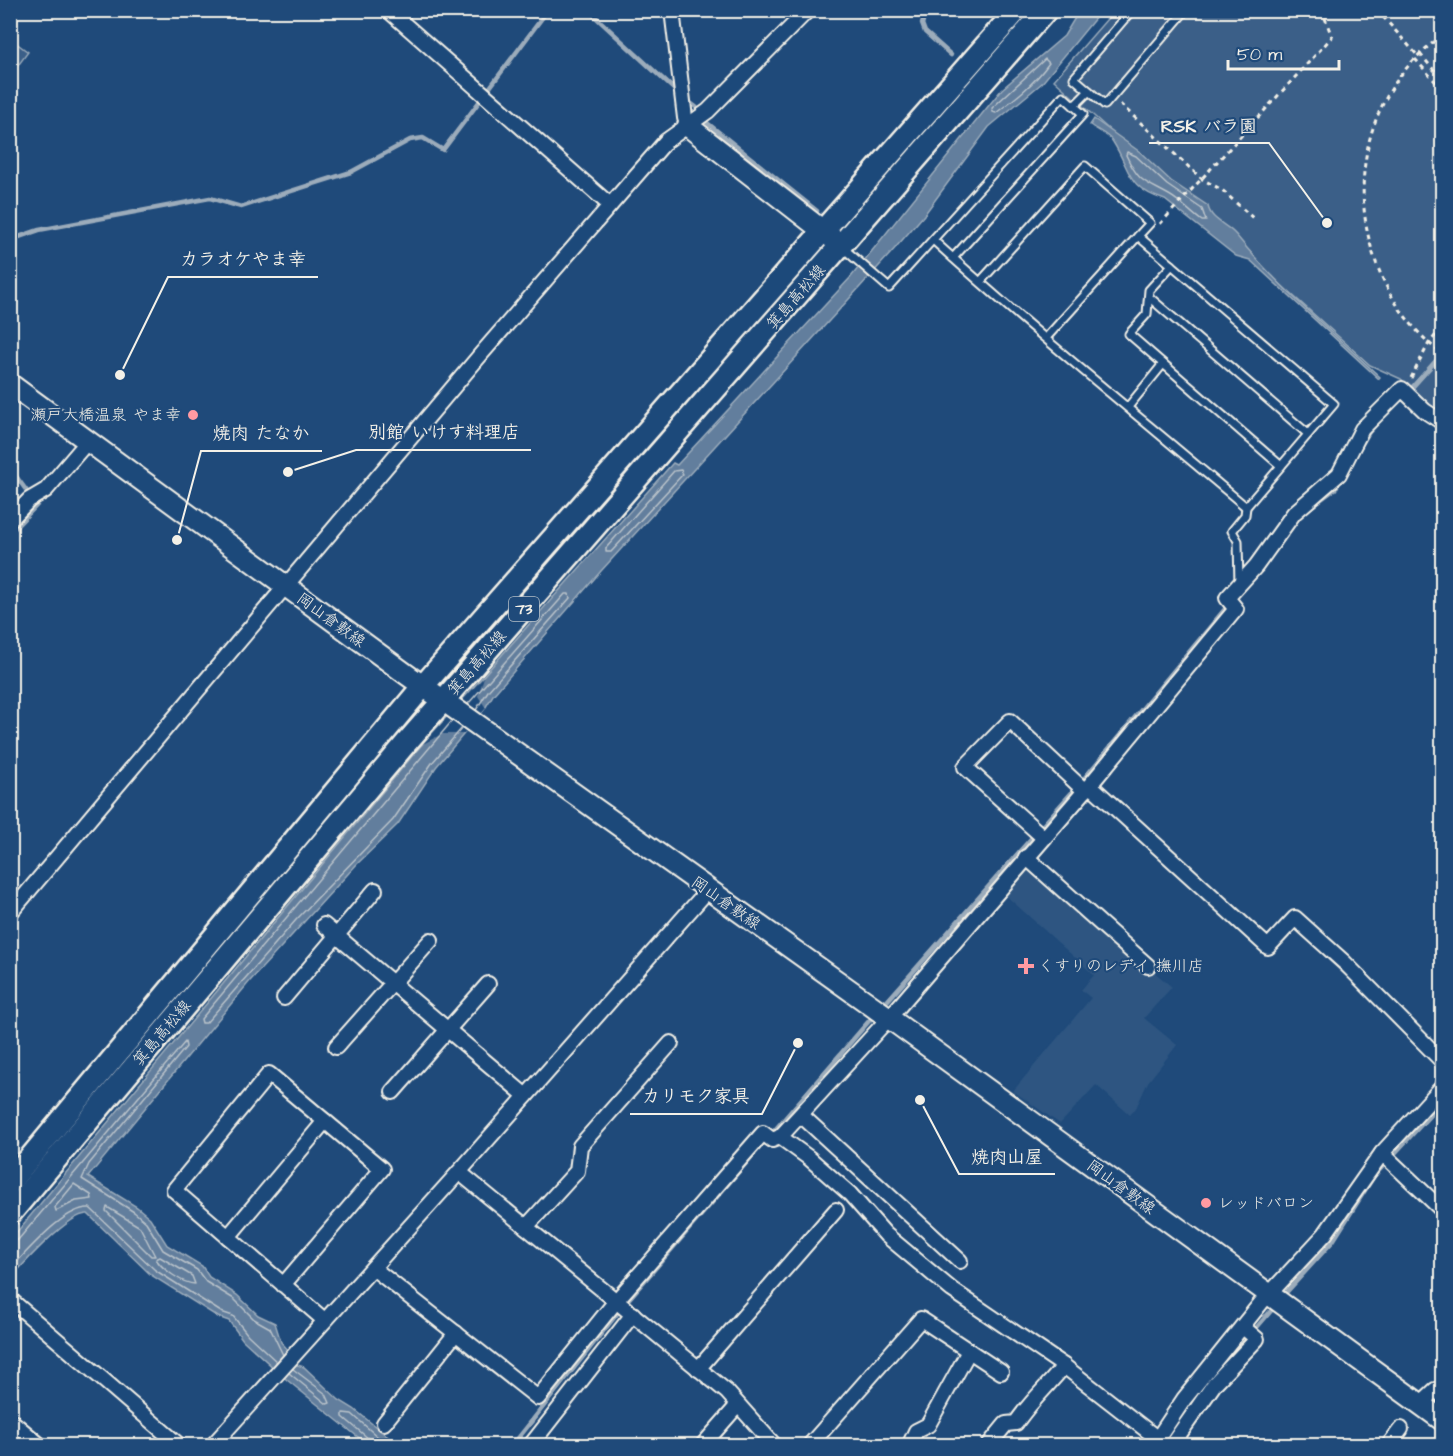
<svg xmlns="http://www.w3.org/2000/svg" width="1453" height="1456" font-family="'Architects Daughter','Klee One',sans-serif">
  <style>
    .built { fill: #2d5581 }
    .green { fill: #3a5f88; stroke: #97a8b8; stroke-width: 1.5 }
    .water { fill: #627e9d; stroke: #9cacbb; stroke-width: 1.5 }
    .pier { fill: #1f4a7a }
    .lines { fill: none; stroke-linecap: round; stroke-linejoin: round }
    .shore { stroke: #bac3ca; stroke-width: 1.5 }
    .stream { stroke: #9cacbb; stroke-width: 4.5 }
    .lane-casing { stroke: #f4f1e8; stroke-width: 11 }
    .street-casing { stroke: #f4f1e8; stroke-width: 18 }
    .secondary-casing { stroke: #f4f1e8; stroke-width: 24 }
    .primary-casing { stroke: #f4f1e8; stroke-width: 26 }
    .path { stroke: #f4f1e8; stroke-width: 3; stroke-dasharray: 4.5 4.5; stroke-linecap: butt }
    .lane { stroke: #1f4a7a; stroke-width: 7 }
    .street { stroke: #1f4a7a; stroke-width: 14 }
    .secondary { stroke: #1f4a7a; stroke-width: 20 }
    .primary { stroke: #1f4a7a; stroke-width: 21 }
    .poi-dot { fill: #ff9aa2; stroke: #1f4a7a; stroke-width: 2 }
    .labels { text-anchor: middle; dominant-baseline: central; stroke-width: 4.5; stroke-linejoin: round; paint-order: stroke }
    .shield { fill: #1f4a7a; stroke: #b4bfc7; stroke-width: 1.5 }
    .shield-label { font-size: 15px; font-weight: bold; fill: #f4f1e8 }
    .street-label { font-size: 16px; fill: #f4f1e8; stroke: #1f4a7a }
    .poi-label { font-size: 16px; fill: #f4f1e8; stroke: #1f4a7a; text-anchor: start }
    .leader { fill: none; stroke: #f4f1e8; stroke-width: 2 }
    .callout-dot { fill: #f4f1e8; stroke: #1f4a7a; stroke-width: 2 }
    .callout-label { font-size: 18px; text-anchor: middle; font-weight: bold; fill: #f4f1e8; stroke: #1f4a7a; stroke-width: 4.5; stroke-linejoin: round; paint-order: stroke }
  </style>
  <rect width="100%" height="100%" fill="#1f4a7a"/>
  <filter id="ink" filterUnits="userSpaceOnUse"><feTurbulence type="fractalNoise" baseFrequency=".0167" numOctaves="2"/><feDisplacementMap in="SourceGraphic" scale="12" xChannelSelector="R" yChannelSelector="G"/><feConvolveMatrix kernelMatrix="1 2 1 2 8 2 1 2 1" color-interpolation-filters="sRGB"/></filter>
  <g filter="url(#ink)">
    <polygon class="built" points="1031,868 1172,987 1144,1018 1177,1045 1148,1082 1136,1108 1130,1115 1096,1085 1060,1124 1013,1091 1091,998 1081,990 1094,975 1002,892 1023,869"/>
    <g class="green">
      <polygon points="1114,11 1442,11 1442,413 1430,406 1401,379 1370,365 1054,80"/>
      <polygon points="11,39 28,52 11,75"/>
    </g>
    <g class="water">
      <path d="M1079,11h22l-59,72 -53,44 -65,88 -34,39 -289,317 -108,124 -9,15 -48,57 -38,57 -41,40 -107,117 -162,196 49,30 13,11 17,27 35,21 7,11 28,18 21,20 17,8 6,19 16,18v5l7,2 35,33 15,9 44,36h-30l-81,-65 -44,-40 -14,-19 -11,-4 -67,-42 -63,-61c-19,-1 -63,48 -77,64v-39l408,-491 254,-285 4,2 174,-188 151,-188 62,-53z"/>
      <path d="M1094,119l46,33 31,29 37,25c3,15 19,18 28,29 42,52 95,96 144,142l-1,2 -129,-119 -14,-4 -71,-56c-39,-12 -34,-30 -52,-58 -4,-7 -16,-12 -23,-17z"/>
    </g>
    <polygon class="pier" points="484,677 478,696 486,708 464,734 442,734 423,744"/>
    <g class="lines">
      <g class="shore">
        <path d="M1045,59l4,4c-14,20 -32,34 -53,50l-3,-1 -1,-4z"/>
        <path d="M1127,152l9,4 31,29 35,24 4,12h-4c-11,-8 -22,-20 -33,-26 -25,-14 -30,-12 -43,-40z"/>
        <polygon points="674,471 681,470 683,474 611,552 606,552 606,548"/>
        <polyline points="468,704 565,594 569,594 570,598 488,691 476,710"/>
        <polyline points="452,721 201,1019 202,1023 206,1023 296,920 393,820 432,763 462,728"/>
        <polygon points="74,1184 91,1195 92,1199 76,1201 56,1211 55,1207"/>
        <polygon points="107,1207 140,1227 155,1256 151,1256 106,1211"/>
        <polyline points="10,1243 18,1240 185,1042 186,1047 89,1164 82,1179 134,1212 146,1222 163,1250 197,1270 206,1282 234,1299 254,1319 270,1328 283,1355"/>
        <path d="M160,1257l32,19 3,8c-12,0 -33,-15 -39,-25z"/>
        <path d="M10,1269c18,-18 55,-63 80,-61l65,62 66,42 12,4 15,19 29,27"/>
        <polyline points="289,1373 327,1404 330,1403 326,1394 293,1369"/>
        <polyline points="371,1446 369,1439 343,1417 343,1413 352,1414 388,1446"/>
      </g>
      <g class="stream">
        <polyline points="588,10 678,93"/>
        <polyline points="927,10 922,24 925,32 951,55"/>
        <polyline points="685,99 696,107 706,122 817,211"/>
        <polyline points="10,240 39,230 210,198 241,207 351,172 410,140 423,138 443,150 548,10"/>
        <polyline points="1408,392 1442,354"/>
        <polyline points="10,468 37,505 10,533"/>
        <polyline points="1308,509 1335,489 1369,432 1379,421"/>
        <polyline points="1329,958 1352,979"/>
        <polyline points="881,1008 1082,781 1230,603"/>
        <polyline points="10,1139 17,1144"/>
        <polyline points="1283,1296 1333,1241 1374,1176 1442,1102"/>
        <polyline points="1240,1347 1276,1305"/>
        <polyline points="1164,1443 1201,1392"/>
        <polyline points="512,1446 627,1301 875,1014"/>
      </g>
      <defs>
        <g id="lane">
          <polyline points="1089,91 1105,105 1186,10"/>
          <path d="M933,240c101,92 208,178 313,267l88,-103 -196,-168 12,-13 -65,-57 -105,116"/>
          <polyline points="842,247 889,288 1063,96 1074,106 1089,91 1074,78 1132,10"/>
          <polyline points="953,258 1083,114 1074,106"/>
          <polyline points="1172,265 1149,290 1147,314 1129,334 1281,466"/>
          <polyline points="1149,297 1308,434"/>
          <polyline points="1046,338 1138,236"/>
          <polyline points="1128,407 1163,364"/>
          <polyline points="1239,584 1238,541 1232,531 1245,515 1246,507"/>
        </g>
        <g id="street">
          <polyline points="388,10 610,205"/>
          <polyline points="672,10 685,118 688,126"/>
          <polyline points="10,520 29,500 46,490 88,441"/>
          <polyline points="1090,785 1268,947 1295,918 1345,963 1442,1061"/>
          <polyline points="1043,837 965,767 1010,721 1085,791"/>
          <polyline points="1026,857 1148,966"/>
          <polyline points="10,913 482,353 666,141 708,111 808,10"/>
          <polyline points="324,925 526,1096"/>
          <polyline points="284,998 375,890"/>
          <polyline points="336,1047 431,940"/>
          <polyline points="393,1092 488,984"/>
          <polyline points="801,1115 960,1261"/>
          <polyline points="1382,1153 1442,1210"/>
          <polyline points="459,1172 727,1392 775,1446"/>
          <polyline points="526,1227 577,1171 580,1146 671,1043"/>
          <polyline points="228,1237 325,1121"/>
          <polyline points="373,1268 538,1398 616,1301 763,1133 772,1140 780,1137"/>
          <polyline points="283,1285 382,1169 269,1074 174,1190 323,1319"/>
          <polyline points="12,1301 180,1446"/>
          <polyline points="698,1369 836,1210"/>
          <polyline points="1420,1404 1435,1390 1442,1395"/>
          <polyline points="10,1420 41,1446"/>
          <polyline points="384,1423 456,1333"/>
          <polyline points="1154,1444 1184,1399 1261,1303 1325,1234 1382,1153 1442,1087"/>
          <polyline points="212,1446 459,1172 708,890"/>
          <polyline points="530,1446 633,1314"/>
          <polyline points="702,1446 738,1405"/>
          <polyline points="809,1446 921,1319 1001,1372"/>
          <polyline points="909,1446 916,1431 928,1425 969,1351"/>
          <path d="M988,1446l18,-22 10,-1c14,-21 32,-37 48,-57"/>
          <polyline points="1167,1446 1064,1366 952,1290 886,1235 850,1194 809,1158 780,1137 889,1018 1090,785 1236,609 1227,598 1256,566 1294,513 1339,474 1362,429 1402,389 1425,411 1442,422"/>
          <polyline points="1171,1446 1215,1383 1257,1339 1243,1327"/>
          <polyline points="1388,1446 1401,1429"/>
        </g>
        <g id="secondary">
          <polyline points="688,126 841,245"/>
          <polyline points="10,384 406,674 889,1018 1442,1420"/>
        </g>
        <g id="primary">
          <polyline points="10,1182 423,686 1017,10"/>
          <polyline points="10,1214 407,742 1046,10"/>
        </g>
      </defs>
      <use href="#lane" class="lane-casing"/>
      <use href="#street" class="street-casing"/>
      <use href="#secondary" class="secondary-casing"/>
      <use href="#primary" class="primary-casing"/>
      <g class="path">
        <polyline points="1377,10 1418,56"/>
        <path d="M1442,36c-110,76 -100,240 0,318"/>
        <polyline points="1420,54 1442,79"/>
        <polyline points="1415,59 1442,89"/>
        <polyline points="1120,104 1202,179 1222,190 1255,220"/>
        <polyline points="1160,224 1332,37 1322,10"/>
        <polyline points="1411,378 1429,343 1442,328"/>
      </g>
      <use href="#lane" class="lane"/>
      <use href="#street" class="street"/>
      <use href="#secondary" class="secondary"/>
      <use href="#primary" class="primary"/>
    </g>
  </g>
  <g class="poi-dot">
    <circle cx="193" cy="415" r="6"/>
    <path d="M1023 957h6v6h6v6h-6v6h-6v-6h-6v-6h6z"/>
    <circle cx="1206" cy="1203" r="6"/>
  </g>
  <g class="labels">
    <rect class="shield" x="509" y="597" width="30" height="24" rx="4.5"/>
    <g class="shield-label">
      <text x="524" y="609">73</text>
    </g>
    <g class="street-label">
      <text transform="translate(796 297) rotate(-49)">箕島高松線</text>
      <text transform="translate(331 620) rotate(36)">岡山倉敷線</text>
      <text transform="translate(477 663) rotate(-49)">箕島高松線</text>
      <text transform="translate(726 903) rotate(35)">岡山倉敷線</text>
      <text transform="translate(162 1033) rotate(-50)">箕島高松線</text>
      <text transform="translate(1121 1187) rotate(36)">岡山倉敷線</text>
    </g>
    <g class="poi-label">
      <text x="181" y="415" text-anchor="end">瀬戸大橋温泉 やま幸</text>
      <text x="1038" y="966">くすりのレデイ 撫川店</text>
      <text x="1218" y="1203">レッドバロン</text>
    </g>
  </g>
  <path class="leader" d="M1327 223L1269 143H1149M120 375L168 277H318M288 472L356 450H531M177 540L201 451H322M798 1043L762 1114H630M920 1100L959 1174H1055"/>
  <g class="callout-dot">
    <circle cx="1327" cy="223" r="6"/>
    <circle cx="120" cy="375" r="6"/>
    <circle cx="288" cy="472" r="6"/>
    <circle cx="177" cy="540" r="6"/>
    <circle cx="798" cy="1043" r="6"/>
    <circle cx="920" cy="1100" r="6"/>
  </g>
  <g class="callout-label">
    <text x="1209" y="132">RSK バラ園</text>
    <text x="243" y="265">カラオケやま幸</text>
    <text x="444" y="438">別館 いけす料理店</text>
    <text x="261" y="439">焼肉 たなか</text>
    <text x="696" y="1102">カリモク家具</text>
    <text x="1007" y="1163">焼肉山屋</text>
  </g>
  <rect width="1453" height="1456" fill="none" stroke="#1f4a7a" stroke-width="36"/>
  <rect x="18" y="18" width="1417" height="1420" fill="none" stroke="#f4f1e8" stroke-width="2" filter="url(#ink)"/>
  <path d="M1228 60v9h111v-9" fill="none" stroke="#f4f1e8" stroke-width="3"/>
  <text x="1237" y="60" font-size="18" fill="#f4f1e8" stroke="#1f4a7a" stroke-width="4.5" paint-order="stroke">50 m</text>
</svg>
